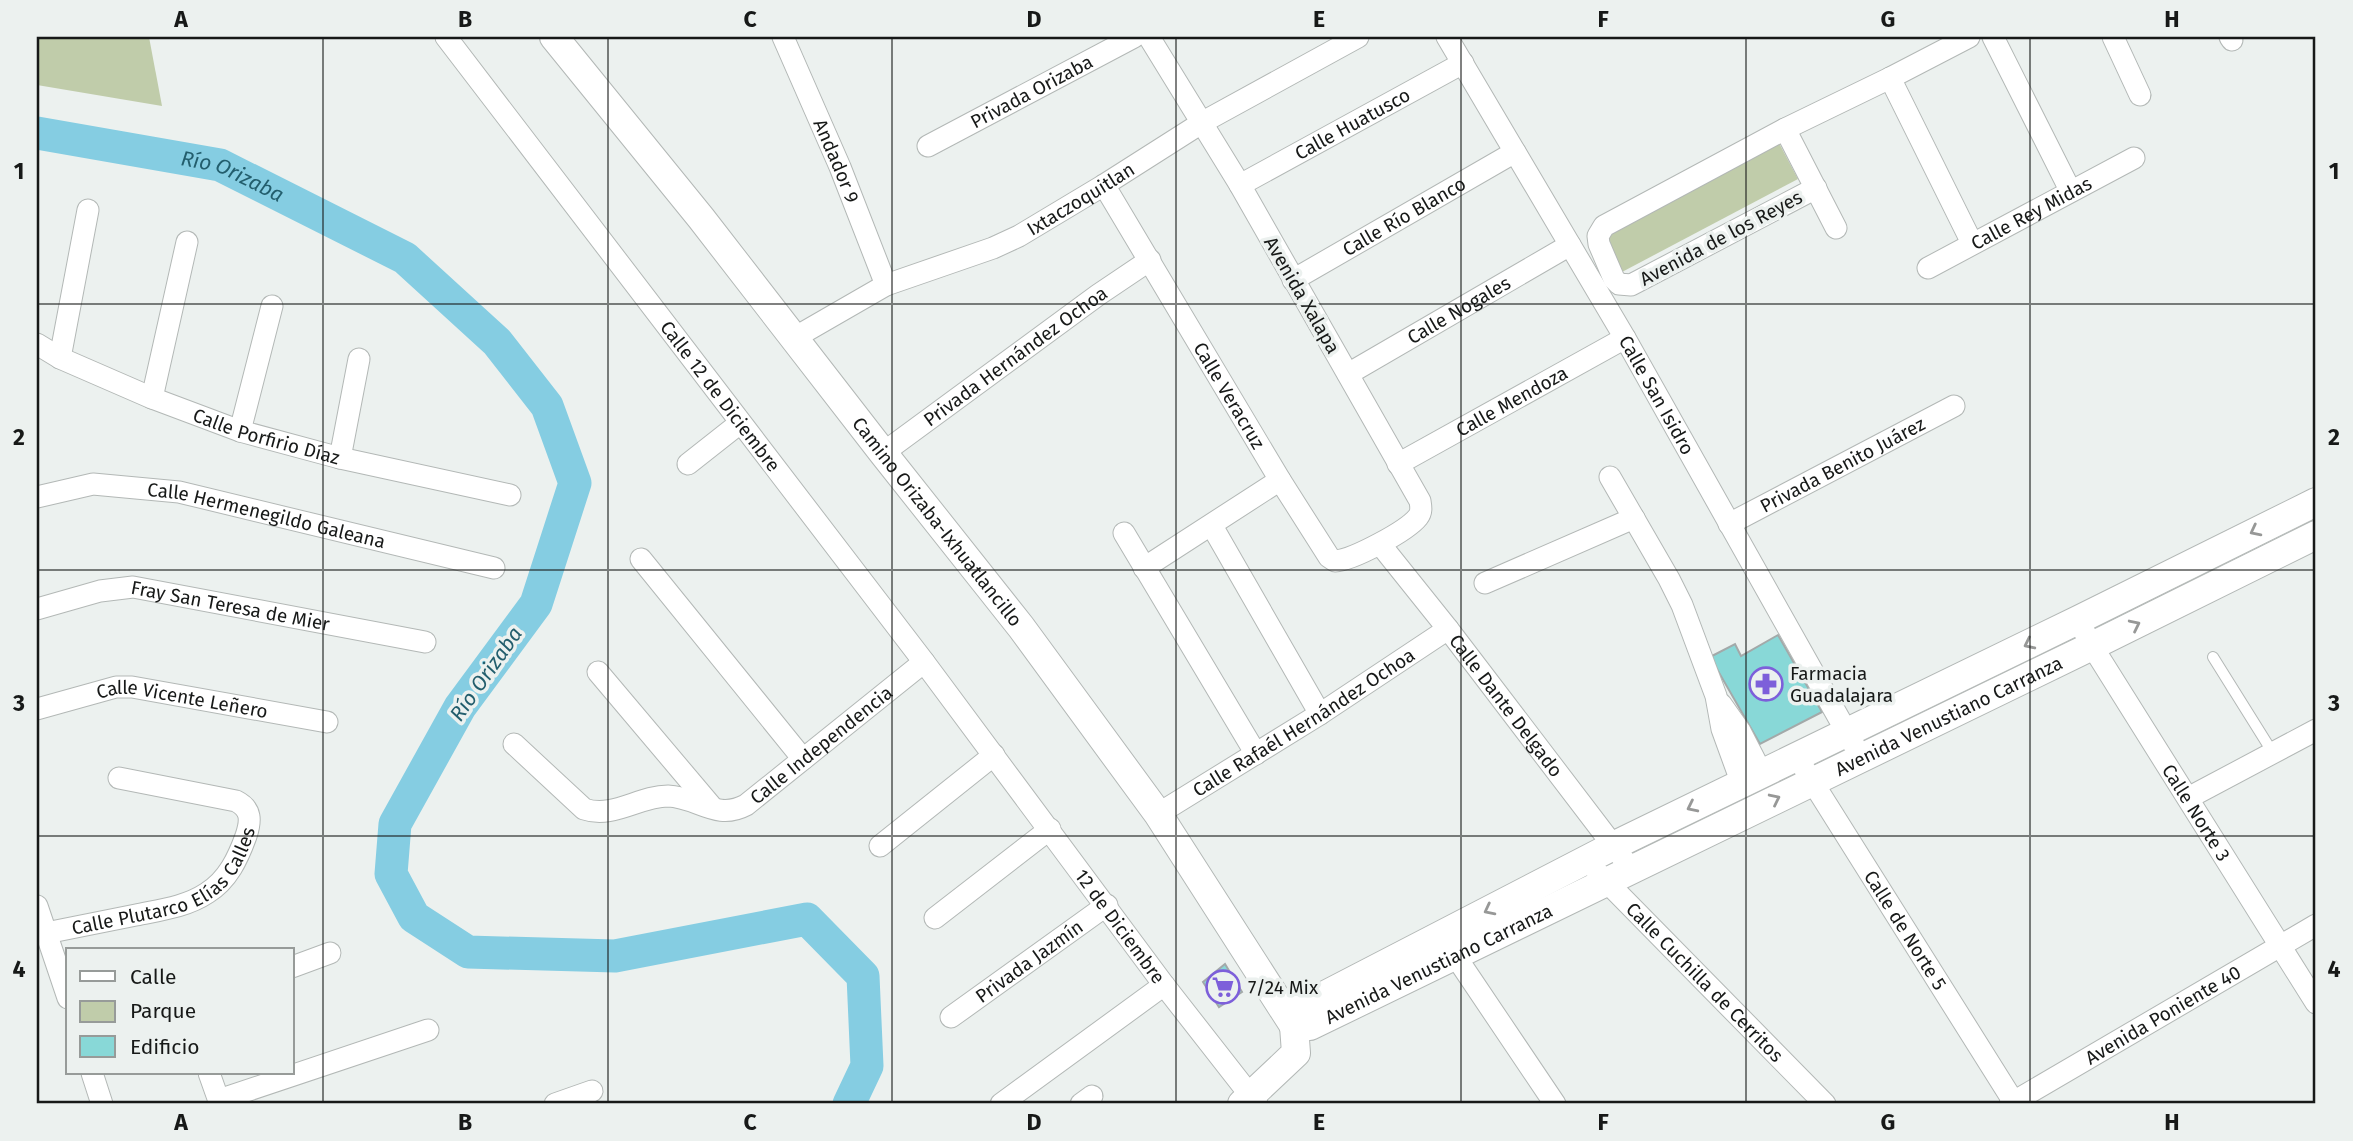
<svg xmlns="http://www.w3.org/2000/svg" width="2353" height="1141" font-family="'Fira Sans',sans-serif">
  <style>
    .green { fill: #c0ccaa }
    .lines { fill: none; stroke-linecap: round; stroke-linejoin: round }
    .river { stroke: #85cde2; stroke-width: 33 }
    .building { fill: #88d8d7; stroke: #a3a9a9; stroke-width: 2 }
    .service-casing { stroke: #b3b8b6; stroke-width: 12 }
    .minor-casing { stroke: #b3b8b6; stroke-width: 23 }
    .tertiary-casing { stroke: #b3b8b6; stroke-width: 30 }
    .service { stroke: #fff; stroke-width: 10 }
    .minor { stroke: #fff; stroke-width: 21 }
    .tertiary { stroke: #fff; stroke-width: 28 }
    .oneway { stroke: #979897 }
    .grid { fill: none; stroke: #171918; stroke-width: 2; stroke-opacity: 0.55 }
    .labels { text-anchor: middle; dominant-baseline: central; stroke-width: 7; stroke-linejoin: round; paint-order: stroke }
    .street-label { font-size: 19px; fill: #171918; stroke: #ecf1ef }
    .poi-label { font-size: 19px; fill: #171918; stroke: #ecf1ef; text-anchor: start }
    .water-label { font-size: 21px; font-style: italic; fill: #235e6d; stroke: #ecf1ef }
    .neatline { fill: none; stroke: #171918; stroke-width: 2.5 }
    .grid-label { font-size: 23px; text-anchor: middle; font-weight: bold; fill: #171918 }
  </style>
  <rect width="100%" height="100%" fill="#ecf1ef"/>
  <g class="green">
    <polygon points="37,37 149,37 162,106 37,85"/>
    <polygon points="1779,143 1798,179 1622,272 1603,237"/>
  </g>
  <g class="lines">
    <path class="river" id="s1" d="M37,133l183,32 185,93 92,84 50,64 28,77 -39,121 -76,103 -65,117 -4,50 23,43 54,35 147,4 192,-37 56,57 4,90 -18,38"/>
  </g>
  <g class="building">
    <polygon points="1778,635 1822,712 1760,744 1710,657 1735,644 1741,656"/>
    <polygon points="1225,964 1242,992 1219,1007 1203,982"/>
  </g>
  <g class="lines">
    <defs>
      <polyline id="service" points="2213,657 2273,753"/>
      <g id="minor">
        <path id="s2" d="M446,37l478,625 240,323 93,119"/>
        <path id="s3" d="M783,37l57,130 46,118"/>
        <path id="s4" d="M1447,37l178,301 229,407"/>
        <polyline points="1993,37 2070,190"/>
        <polyline points="2113,37 2140,95"/>
        <polyline points="2230,37 2232,40"/>
        <polyline points="1890,78 1972,243"/>
        <polyline points="1785,129 1836,228"/>
        <path id="s5" d="M928,146l206,-109"/>
        <path id="s6" d="M1104,185l176,295 49,77 6,4c18,-1 72,-30 83,-44 4,-5 3,-10 2,-16l-180,-316 -91,-148"/>
        <path id="s7" d="M1240,185l223,-122"/>
        <polyline points="1816,188 1631,285 1619,284 1614,279 1599,244 1598,236 1604,226 1785,129 1890,78 1969,37"/>
        <path id="s8" d="M1928,268l206,-110"/>
        <path id="s9" d="M1293,280l222,-128"/>
        <path id="s10" d="M794,338l92,-53 107,-37 26,-12 85,-51 99,-63 155,-85"/>
        <path id="s11" d="M37,344l23,14 92,40 88,33 100,27 170,37"/>
        <polyline points="60,358 88,210"/>
        <path id="s12" d="M1348,374l222,-129"/>
        <polyline points="152,398 187,242"/>
        <polyline points="240,431 272,306"/>
        <path id="s13" d="M883,453l215,-158 52,-35"/>
        <polyline points="340,458 359,359"/>
        <polyline points="688,464 740,423"/>
        <path id="s14" d="M1398,464l227,-126"/>
        <polyline points="1610,477 1669,579 1682,605 1716,696 1722,729 1742,784"/>
        <path id="s15" d="M37,497l56,-13 86,8 315,76"/>
        <path id="s16" d="M1729,524l225,-118"/>
        <polyline points="1212,526 1320,714"/>
        <polyline points="1124,533 1256,754"/>
        <path id="s17" d="M1380,544l68,85 183,240"/>
        <polyline points="641,559 803,759"/>
        <polyline points="1144,568 1280,480"/>
        <polyline points="1485,583 1634,518"/>
        <path id="s18" d="M37,609l63,-18 33,-4 292,55"/>
        <path id="s19" d="M2078,620l14,26 224,357"/>
        <polyline points="598,672 712,807"/>
        <polyline points="1721,704 1740,731 1762,774"/>
        <path id="s20" d="M37,709l79,-22h16l195,35"/>
        <path id="s21" d="M514,744l70,65c29,10 55,-13 84,-13 30,1 48,25 78,9l178,-143"/>
        <path id="s22" d="M1805,770l210,334"/>
        <polyline points="2188,798 2316,730"/>
        <path id="s23" d="M1158,814l162,-100 128,-85"/>
        <polyline points="880,846 994,755"/>
        <path id="s24" d="M1597,872l228,232"/>
        <polyline points="37,906 68,998"/>
        <polyline points="935,918 1050,829"/>
        <path id="s25" d="M46,933c30,-6 60,-12 90,-18 24,-5 50,-8 71,-22 21,-13 31,-35 39,-57 5,-15 6,-27 -10,-35l-117,-23"/>
        <polyline points="1454,954 1555,1104"/>
        <polyline points="292,967 330,953"/>
        <path id="s26" d="M951,1017l156,-112"/>
        <polyline points="92,1073 102,1104"/>
        <polyline points="209,1073 220,1104"/>
        <polyline points="219,1100 428,1030"/>
        <polyline points="555,1104 592,1091"/>
        <polyline points="1001,1104 1164,985"/>
        <polyline points="1081,1104 1092,1096"/>
        <path id="s27" d="M2010,1104l306,-179"/>
      </g>
      <g id="tertiary">
        <path id="s28" d="M554,37l147,181 182,235 138,174 137,187 136,212"/>
        <path id="s29" d="M1294,1026h16l782,-380 224,-111"/>
        <polyline points="1242,1104 1296,1053 1294,1026 1302,1007 1615,845 2078,620 2316,502"/>
      </g>
    </defs>
    <use href="#service" class="service-casing"/>
    <use href="#minor" class="minor-casing"/>
    <use href="#tertiary" class="tertiary-casing"/>
    <use href="#service" class="service"/>
    <use href="#minor" class="minor"/>
    <use href="#tertiary" class="tertiary"/>
  </g>
  <defs><path id="oneway-chevron" d="M-2-3.5L2.5 0L-2 3.5" fill="none" stroke-width="1.6" stroke-linecap="round" stroke-linejoin="round" transform="scale(1.75)"/></defs>
  <g class="oneway">
    <use href="#oneway-chevron" transform="translate(2255 531) rotate(153)"/>
    <use href="#oneway-chevron" transform="translate(2135 625) rotate(-26)"/>
    <use href="#oneway-chevron" transform="translate(2029 644) rotate(154)"/>
    <use href="#oneway-chevron" transform="translate(1775 799) rotate(-26)"/>
    <use href="#oneway-chevron" transform="translate(1692 807) rotate(154)"/>
    <use href="#oneway-chevron" transform="translate(1489 910) rotate(153)"/>
  </g>
  <path class="grid" d="M323,37v1067M608,37v1067M892,37v1067M1176,37v1067M1461,37v1067M1746,37v1067M2030,37v1067M37,304h2279M37,570h2279M37,836h2279"/>
  <defs>
    <symbol id="pharmacy-ring" viewBox="-11 -11 22 22"><circle r="9.5" fill="#ecf1ef" stroke="#7d5fda" stroke-width="1.5"/><path d="M-2-6h4v4h4v4h-4v4h-4v-4h-4v-4h4Z" fill="#7d5fda"/></symbol>
    <symbol id="supermarket-ring" viewBox="-11 -11 22 22"><circle r="9.5" fill="#ecf1ef" stroke="#7d5fda" stroke-width="1.5"/><path d="M-6-5.5h2.5l.6 2H6L4.5 2H-2.5L-4.4-4H-6ZM-1.5 3.2a1.3 1.3 0 1 0 .1 0ZM3 3.2a1.3 1.3 0 1 0 .1 0Z" fill="#7d5fda"/></symbol>
  </defs>
  <g fill-rule="evenodd">
    <use href="#pharmacy-ring" x="1747" y="665" width="38" height="38"/>
    <use href="#supermarket-ring" x="1204" y="968" width="38" height="38"/>
  </g>
  <g class="labels">
    <g class="street-label">
      <text stroke="none"><textPath href="#s5" startOffset="117">Privada Orizaba</textPath></text>
      <text stroke="none"><textPath href="#s7" startOffset="128">Calle Huatusco</textPath></text>
      <text stroke="none"><textPath href="#s3" startOffset="135">Andador 9</textPath></text>
      <text stroke="none"><textPath href="#s10" startOffset="320">Ixtaczoquitlan</textPath></text>
      <text stroke="none"><textPath href="#s8" startOffset="117">Calle Rey Midas</textPath></text>
      <text stroke="none"><textPath href="#s9" startOffset="128">Calle Río Blanco</textPath></text>
      <text transform="translate(1721 238) rotate(-28)">Avenida de los Reyes</text>
      <text transform="translate(1302 295) rotate(60)">Avenida Xalapa</text>
      <text stroke="none"><textPath href="#s12" startOffset="128">Calle Nogales</textPath></text>
      <text stroke="none"><textPath href="#s13" startOffset="164">Privada Hernández Ochoa</textPath></text>
      <text stroke="none"><textPath href="#s2" startOffset="452">Calle 12 de Diciembre</textPath></text>
      <text stroke="none"><textPath href="#s6" startOffset="245">Calle Veracruz</textPath></text>
      <text stroke="none"><textPath href="#s4" startOffset="415">Calle San Isidro</textPath></text>
      <text stroke="none"><textPath href="#s14" startOffset="130">Calle Mendoza</textPath></text>
      <text stroke="none"><textPath href="#s11" startOffset="248">Calle Porfirio Díaz</textPath></text>
      <text stroke="none"><textPath href="#s16" startOffset="128">Privada Benito Juárez</textPath></text>
      <text stroke="none"><textPath href="#s15" startOffset="234">Calle Hermenegildo Galeana</textPath></text>
      <text stroke="none"><textPath href="#s28" startOffset="618">Camino Orizaba-Ixhuatlancillo</textPath></text>
      <text stroke="none"><textPath href="#s18" startOffset="198">Fray San Teresa de Mier</textPath></text>
      <text stroke="none"><textPath href="#s20" startOffset="149">Calle Vicente Leñero</textPath></text>
      <text stroke="none"><textPath href="#s17" startOffset="205">Calle Dante Delgado</textPath></text>
      <text stroke="none"><textPath href="#s29" startOffset="726">Avenida Venustiano Carranza</textPath></text>
      <text stroke="none"><textPath href="#s23" startOffset="172">Calle Rafaél Hernández Ochoa</textPath></text>
      <text stroke="none"><textPath href="#s21" startOffset="359">Calle Independencia</textPath></text>
      <text stroke="none"><textPath href="#s19" startOffset="226">Calle Norte 3</textPath></text>
      <text stroke="none"><textPath href="#s25" startOffset="136">Calle Plutarco Elías Calles</textPath></text>
      <text stroke="none"><textPath href="#s2" startOffset="1116">12 de Diciembre</textPath></text>
      <text stroke="none"><textPath href="#s22" startOffset="189">Calle de Norte 5</textPath></text>
      <text stroke="none"><textPath href="#s26" startOffset="96">Privada Jazmín</textPath></text>
      <text stroke="none"><textPath href="#s29" startOffset="159">Avenida Venustiano Carranza</textPath></text>
      <text stroke="none"><textPath href="#s24" startOffset="154">Calle Cuchilla de Cerritos</textPath></text>
      <text stroke="none"><textPath href="#s27" startOffset="177">Avenida Poniente 40</textPath></text>
    </g>
    <g class="poi-label">
      <text x="1790" y="673">Farmacia<tspan x="1790" dy="22">Guadalajara</tspan></text>
      <text x="1248" y="987">7/24 Mix</text>
    </g>
    <g class="water-label">
      <text stroke="none"><textPath href="#s1" startOffset="201">Río Orizaba</textPath></text>
      <text transform="translate(486 674) rotate(-55)">Río Orizaba</text>
    </g>
  </g>
  <rect width="2353" height="1141" fill="none" stroke="#ecf1ef" stroke-width="77"/>
  <rect x="66" y="948" width="228" height="126" fill="#ecf1ef" stroke="#979b99" stroke-width="2"/>
  <rect x="80" y="971" width="35" height="10" fill="#ffffff" stroke="#979b99" stroke-width="2"/>
  <text x="130" y="984" font-size="21" fill="#171918">Calle</text>
  <rect x="80" y="1001" width="35" height="21" fill="#c0ccaa" stroke="#979b99" stroke-width="2"/>
  <text x="130" y="1018" font-size="21" fill="#171918">Parque</text>
  <rect x="80" y="1036" width="35" height="21" fill="#88d8d7" stroke="#979b99" stroke-width="2"/>
  <text x="130" y="1054" font-size="21" fill="#171918">Edificio</text>
  <rect x="38" y="38" width="2276" height="1064" class="neatline"/>
  <g class="grid-label">
    <text x="181" y="27">A</text>
    <text x="465" y="27">B</text>
    <text x="750" y="27">C</text>
    <text x="1034" y="27">D</text>
    <text x="1319" y="27">E</text>
    <text x="1603" y="27">F</text>
    <text x="1888" y="27">G</text>
    <text x="2172" y="27">H</text>
    <text x="19" y="179">1</text>
    <text x="2334" y="179">1</text>
    <text x="19" y="445">2</text>
    <text x="2334" y="445">2</text>
    <text x="19" y="711">3</text>
    <text x="2334" y="711">3</text>
    <text x="19" y="977">4</text>
    <text x="2334" y="977">4</text>
    <text x="181" y="1130">A</text>
    <text x="465" y="1130">B</text>
    <text x="750" y="1130">C</text>
    <text x="1034" y="1130">D</text>
    <text x="1319" y="1130">E</text>
    <text x="1603" y="1130">F</text>
    <text x="1888" y="1130">G</text>
    <text x="2172" y="1130">H</text>
  </g>
</svg>
